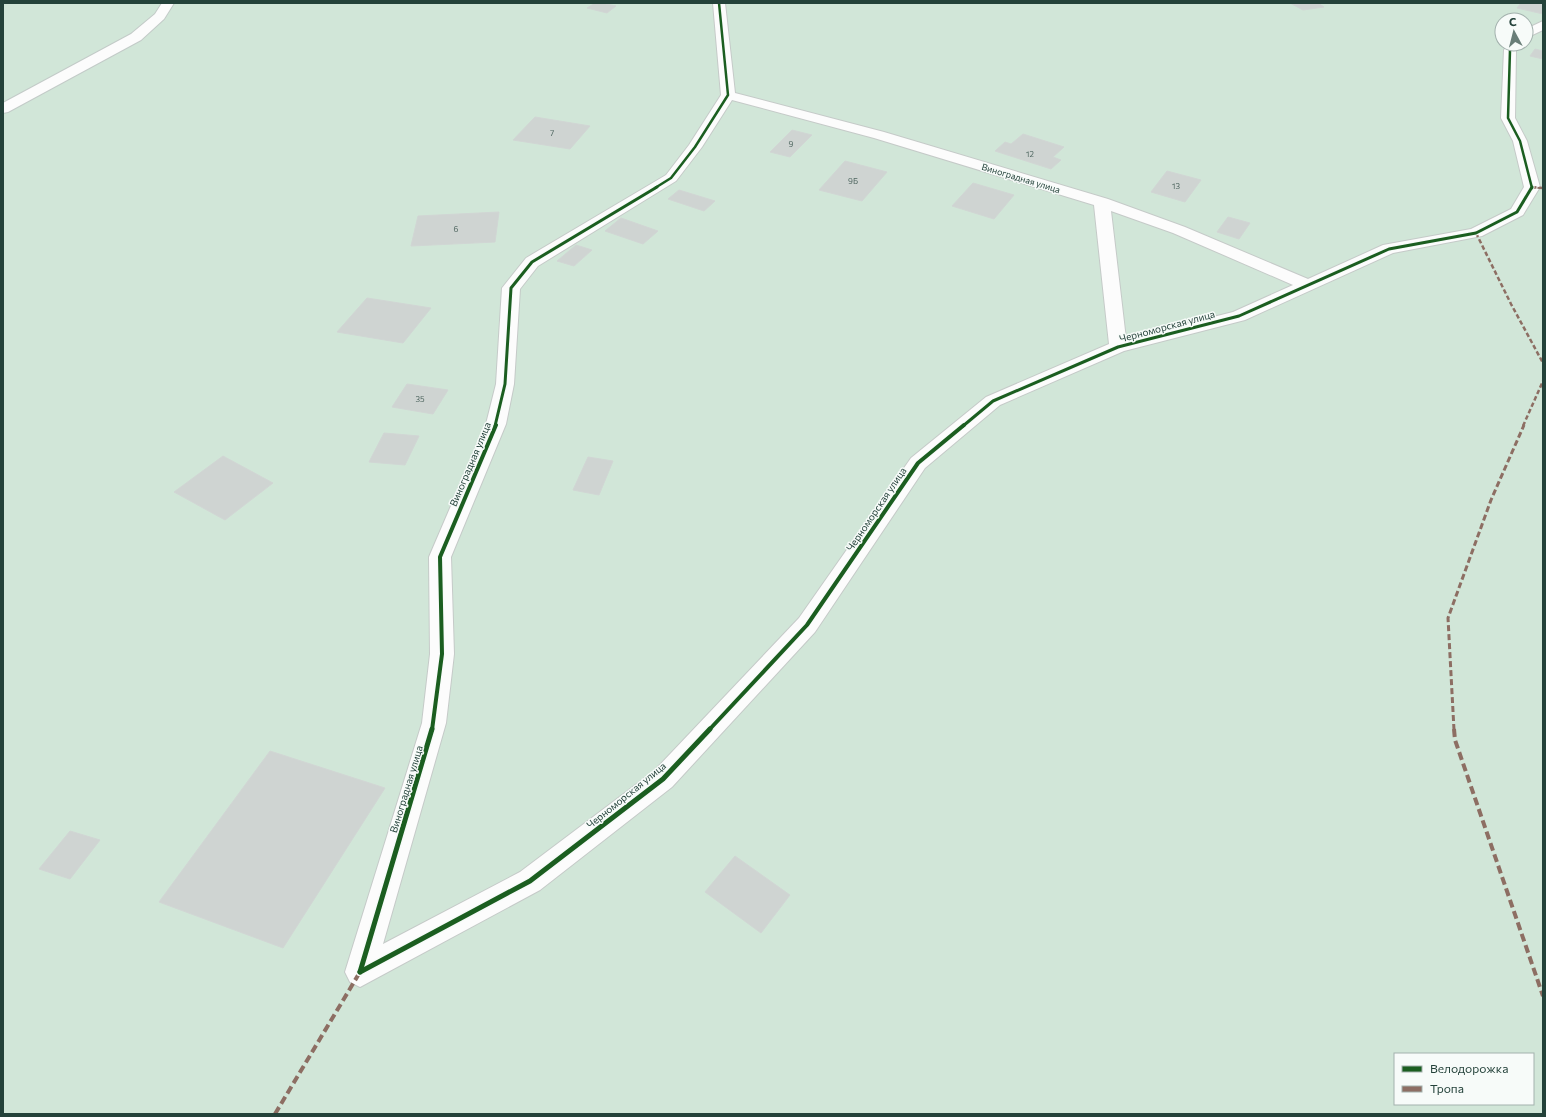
<svg xmlns="http://www.w3.org/2000/svg" width="1546" height="1117" font-family="Commissioner,sans-serif">
  <style>
    .green { fill: #d1e6d8; fill-rule: evenodd }
    .building { fill: #cfd4d2; stroke: #d1d6d4 }
    .lines { fill: none; stroke-linecap: round; stroke-linejoin: round }
    .street-casing { stroke: #c5cac8; stroke-width: 2 }
    .secondary-casing { stroke: #c3cbc8; stroke-width: 2 }
    .street { fill: #fcfcfc; fill-rule: evenodd }
    .secondary { fill: #fcfcfc; fill-rule: evenodd }
    .quiet-far3 { stroke: #8d6e63; stroke-width: 2; stroke-dasharray: 3.5 2; stroke-linecap: butt }
    .quiet-far2 { stroke: #8d6e63; stroke-width: 2.5; stroke-dasharray: 4.5 2.5; stroke-linecap: butt }
    .quiet-far1 { stroke: #8d6e63; stroke-width: 3; stroke-dasharray: 6 3; stroke-linecap: butt }
    .quiet { stroke: #8d6e63; stroke-width: 4; stroke-dasharray: 8 4; stroke-linecap: butt }
    .cycleway-far3-casing { stroke: #f7fbf9; stroke-width: 4 }
    .cycleway-far2-casing { stroke: #f7fbf9; stroke-width: 5 }
    .cycleway-far1-casing { stroke: #f7fbf9; stroke-width: 6 }
    .cycleway-casing { stroke: #f7fbf9; stroke-width: 8 }
    .cycleway-far3 { stroke: #1b5e20; stroke-width: 2.5 }
    .cycleway-far2 { stroke: #1b5e20; stroke-width: 3 }
    .cycleway-far1 { stroke: #1b5e20; stroke-width: 4 }
    .cycleway { stroke: #1b5e20; stroke-width: 5 }
    .labels { text-anchor: middle; dominant-baseline: central; stroke-width: 3; stroke-linejoin: round; paint-order: stroke }
    .number-label { font-size: 8px; fill: #506761 }
    .far-street-label { font-size: 9px; fill: #24423a; stroke: #f7fbf9 }
    .street-label { font-size: 10px; fill: #24423a; stroke: #f7fbf9 }
  </style>
  <rect width="100%" height="100%" fill="#e8edeb"/>
  <path class="green" d="M3,3h1540v1111h-1540zM1502,20h24v24h-24zM1395,1054h138v50h-138z"/>
  <g class="building">
    <polygon points="595,3 601,3 616,6 607,13 587,8"/>
    <polygon points="1290,3 1318,3 1324,7 1303,10"/>
    <polygon points="1521,3 1543,3 1543,14 1517,8"/>
    <polygon points="1535,49 1543,51 1543,59 1530,56"/>
    <polygon points="535,117 590,126 570,149 513,140"/>
    <polygon points="792,130 812,135 790,157 770,152"/>
    <polygon points="1023,134 1064,147 1053,157 1061,160 1051,169 995,151 1005,142 1011,144"/>
    <polygon points="845,161 887,172 862,201 819,190"/>
    <polygon points="1167,171 1201,180 1185,202 1151,192"/>
    <polygon points="973,183 1014,195 994,219 952,206"/>
    <polygon points="679,190 715,201 704,211 668,199"/>
    <polygon points="499,212 495,242 411,246 418,216"/>
    <polygon points="1228,217 1250,223 1239,239 1217,232"/>
    <polygon points="621,218 658,231 643,244 605,231"/>
    <polygon points="576,245 592,250 574,266 557,261"/>
    <polygon points="367,298 431,308 403,343 337,332"/>
    <polygon points="407,384 448,390 433,414 392,407"/>
    <polygon points="384,433 419,436 405,465 369,462"/>
    <polygon points="223,456 273,483 225,520 174,492"/>
    <polygon points="588,457 613,461 599,495 573,490"/>
    <polygon points="270,751 385,788 283,948 159,902"/>
    <polygon points="70,831 100,840 70,879 39,869"/>
    <polygon points="735,856 790,895 761,933 705,892"/>
  </g>
  <g class="lines">
    <defs>
      <g id="street">
        <path d="M713,3h12l10,90 149,39 224,67 77,28 123,52 75,-34 88,-16 40,-20 13,-22 -11,-46 -12,-23 3,-68 4,-6h13l-5,6 -1,68 12,23 13,46 -17,28 -41,21 -89,17 -148,67 -121,31 -124,54 -75,63 -110,164 -143,155 -132,103 -180,97 -10,-5 -5,-10 77,-249 8,-69 -1,-97 57,-133 10,-40 6,-96 24,-30 140,-83 23,-30 32,-50zM732,100l142,38 220,67 15,139 -123,53 -75,61 -112,160 -145,153 -134,101 -137,72 63,-221 8,-69 -3,-97 55,-133 8,-40 6,-95 18,-23 138,-85 26,-34zM1111,211l62,22 120,52 -60,27 -107,27z"/>
        <polygon points="1543,21 1543,30 1526,38 1526,29"/>
      </g>
      <polygon id="secondary" points="162,3 174,3 164,19 141,40 8,112 3,113 3,103 131,34 155,14"/>
    </defs>
    <use href="#street" class="street-casing"/>
    <use href="#secondary" class="secondary-casing"/>
    <use href="#street" class="street"/>
    <use href="#secondary" class="secondary"/>
    <polyline class="quiet-far3" points="1532,187 1539,188"/>
    <g class="quiet-far2">
      <polyline points="1532,187 1543,188"/>
      <polyline points="1476,233 1511,304 1543,363"/>
      <polyline points="1523,426 1543,381"/>
    </g>
    <polyline class="quiet-far1" points="1454,730 1448,618 1491,500 1524,425"/>
    <g class="quiet">
      <polyline points="1454,729 1455,740 1543,996"/>
      <polyline points="275,1114 360,972"/>
    </g>
    <defs>
      <g id="cycleway-far3">
        <polyline points="1515,44 1510,50 1508,118 1520,141 1532,188"/>
        <polyline points="655,188 671,178 695,147 728,95 719,3"/>
      </g>
      <g id="cycleway-far2">
        <polyline points="495,426 505,384 511,288 532,262 657,187"/>
        <polyline points="963,426 993,401 1118,347 1239,316 1389,249 1476,233 1517,212 1532,187"/>
      </g>
      <g id="cycleway-far1">
        <polyline points="432,730 442,654 440,557 496,425"/>
        <polyline points="709,730 807,625 918,463 964,425"/>
      </g>
      <g id="cycleway">
        <polyline points="360,972 530,881 663,779 710,729"/>
        <polyline points="360,972 432,729"/>
      </g>
    </defs>
    <use href="#cycleway-far3" class="cycleway-far3-casing"/>
    <use href="#cycleway-far2" class="cycleway-far2-casing"/>
    <use href="#cycleway-far1" class="cycleway-far1-casing"/>
    <use href="#cycleway" class="cycleway-casing"/>
    <use href="#cycleway-far3" class="cycleway-far3"/>
    <use href="#cycleway-far2" class="cycleway-far2"/>
    <use href="#cycleway-far1" class="cycleway-far1"/>
    <use href="#cycleway" class="cycleway"/>
  </g>
  <g class="labels">
    <g class="number-label">
      <text x="552" y="133">7</text>
      <text x="791" y="144">9</text>
      <text x="1030" y="154">12</text>
      <text x="853" y="181">9Б</text>
      <text x="1176" y="186">13</text>
      <text x="456" y="229">6</text>
      <text x="420" y="399">35</text>
    </g>
    <g class="far-street-label">
      <text transform="translate(1021 178) rotate(17)">Виноградная улица</text>
    </g>
    <g class="street-label">
      <text transform="translate(1167 326) rotate(-15)">Черноморская улица</text>
      <text transform="translate(470 464) rotate(-67)">Виноградная улица</text>
      <text transform="translate(876 509) rotate(-56)">Черноморская улица</text>
      <text transform="translate(406 789) rotate(-73)">Виноградная улица</text>
      <text transform="translate(626 795) rotate(-39)">Черноморская улица</text>
    </g>
  </g>
  <rect width="1546" height="1117" fill="none" stroke="#24423a" stroke-width="8"/>
  <rect x="1394" y="1053" width="140" height="52" fill="#f7fbf9" stroke="#a3b1ad"/>
  <rect x="1402" y="1066" width="20" height="6" fill="#1b5e20" stroke="#a3b1ad"/>
  <text x="1430" y="1073" font-size="12" fill="#24423a">Велодорожка</text>
  <rect x="1402" y="1086" width="20" height="6" fill="#8d6e63" stroke="#a3b1ad"/>
  <text x="1430" y="1093" font-size="12" fill="#24423a">Тропа</text>
  <g transform="translate(1514 32) rotate(353)"><circle r="19" fill="#f7fbf9" stroke="#a3b1ad"/>
  <path d="M0-3L7 15L0 10L-7 15Z" fill="#697e78"/>
  <text y="-6" font-size="11" font-weight="bold" text-anchor="middle" fill="#24423a">С</text>
  </g>
</svg>
